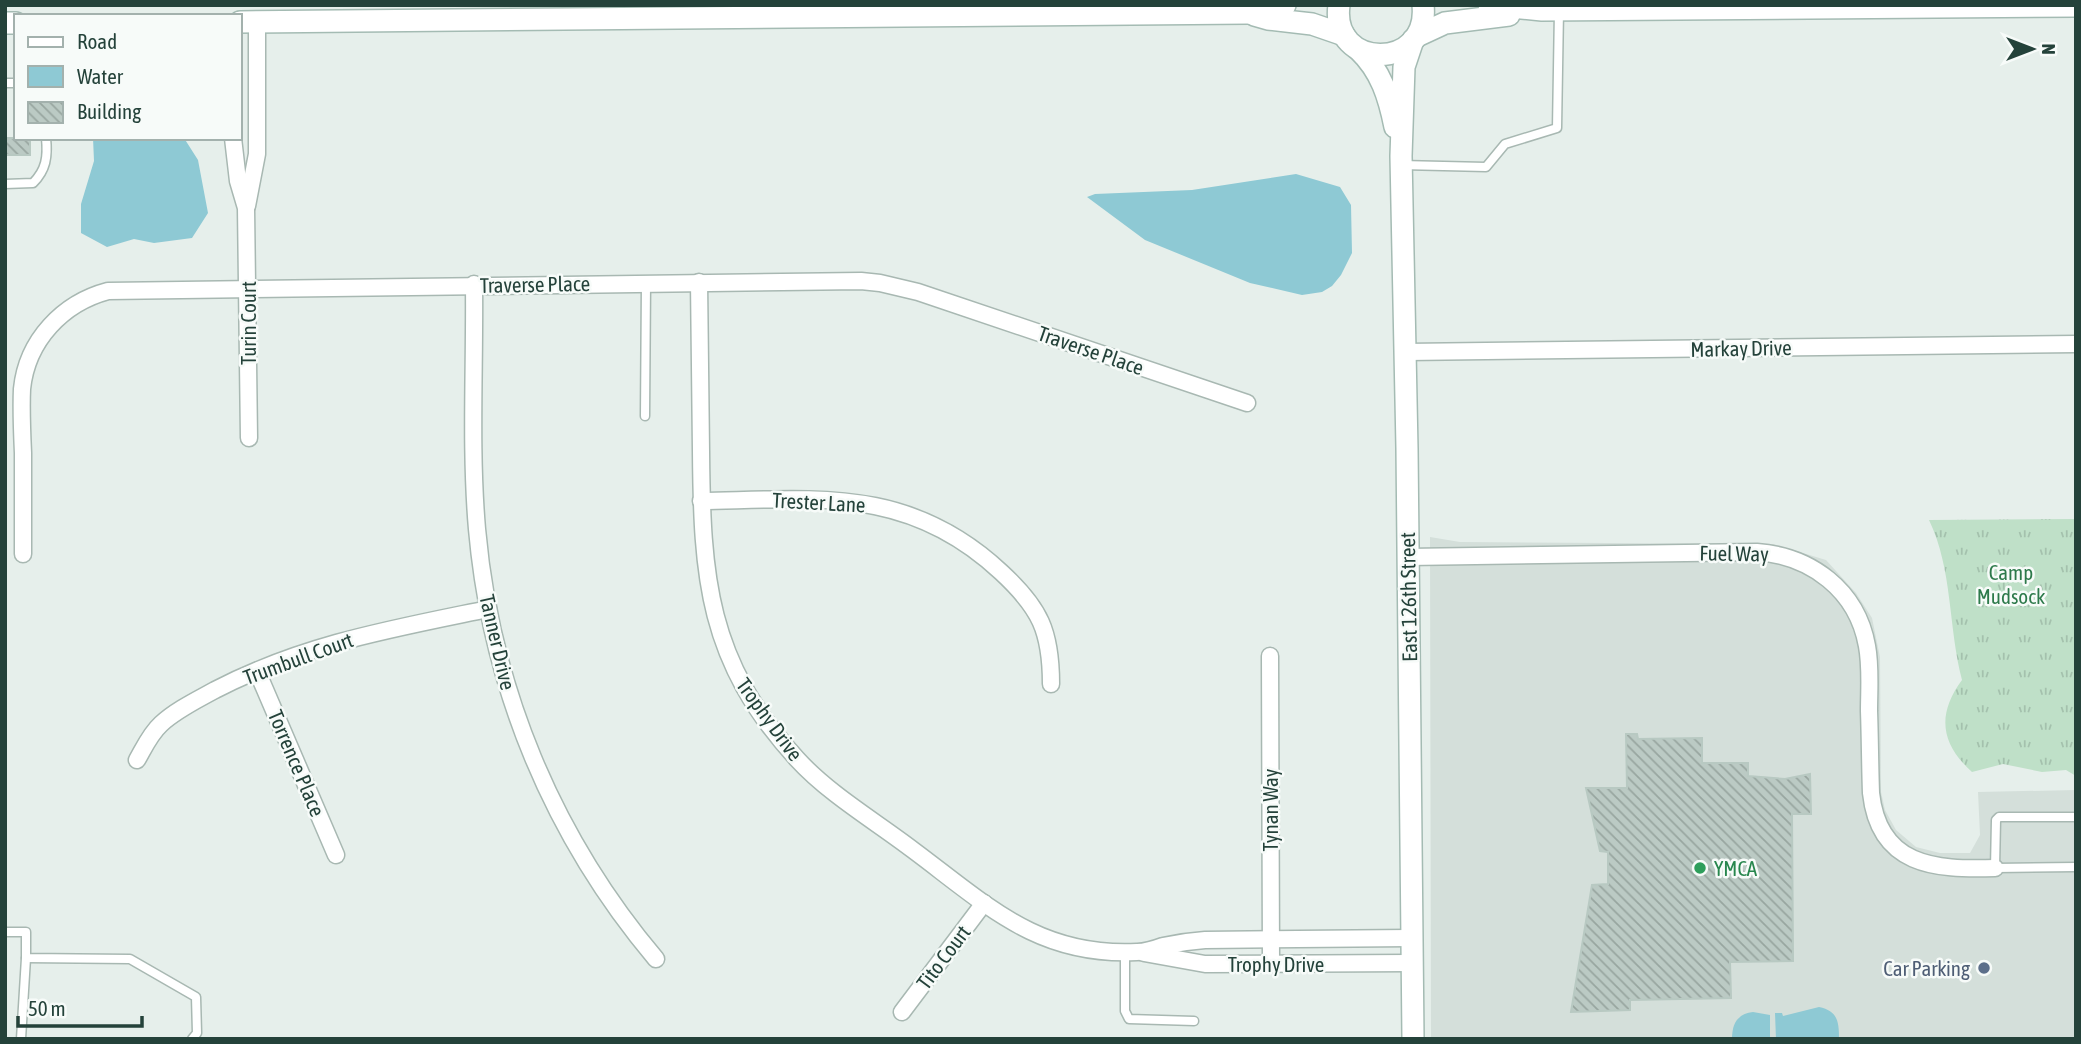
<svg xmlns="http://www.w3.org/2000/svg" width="2081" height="1044" font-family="'Asap Condensed',sans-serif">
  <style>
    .built { fill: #d4dfda }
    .grass { fill: url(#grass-tufts) }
    .water { fill: #8ec9d4 }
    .building { fill: url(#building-back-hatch); stroke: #b8c9c2; stroke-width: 2 }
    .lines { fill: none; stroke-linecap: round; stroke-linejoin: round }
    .lane-casing { stroke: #a8b8b2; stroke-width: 11 }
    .street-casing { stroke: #a8b8b2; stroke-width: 19 }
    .secondary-casing { stroke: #a4bbb3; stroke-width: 24 }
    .lane { stroke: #fff; stroke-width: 8 }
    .street { stroke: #fff; stroke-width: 16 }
    .secondary { stroke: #fff; stroke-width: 21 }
    .leisure-dot { fill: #2e9e5b; stroke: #f7fbf9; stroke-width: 2.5 }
    .service-dot { fill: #5c6f8a; stroke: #f7fbf9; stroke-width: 2.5 }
    .labels { text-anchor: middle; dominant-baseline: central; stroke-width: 5; stroke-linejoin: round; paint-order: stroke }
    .street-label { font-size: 21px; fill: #24423a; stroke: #f7fbf9 }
    .park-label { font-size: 21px; fill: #2d7a4b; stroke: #f7fbf9 }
    .leisure-label { font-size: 21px; fill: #27864d; stroke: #f7fbf9; text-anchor: start }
    .service-label { font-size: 21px; fill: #4e5e75; stroke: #f7fbf9; text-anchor: end }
  </style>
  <defs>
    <pattern id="grass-tufts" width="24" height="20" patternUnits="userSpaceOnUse" patternTransform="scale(1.75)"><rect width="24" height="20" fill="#bfe0c8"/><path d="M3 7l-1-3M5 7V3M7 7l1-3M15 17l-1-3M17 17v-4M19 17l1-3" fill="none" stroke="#a4c1ad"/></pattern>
    <pattern id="building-back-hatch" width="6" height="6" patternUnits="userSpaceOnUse" patternTransform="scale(1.75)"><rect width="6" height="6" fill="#bbcac4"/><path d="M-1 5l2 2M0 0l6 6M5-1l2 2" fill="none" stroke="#98a6a0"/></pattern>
  </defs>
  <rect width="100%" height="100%" fill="#e6efeb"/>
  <polygon class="built" points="1430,537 1460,542 1773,544 1826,560 1856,593 1872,618 1880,657 1881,792 1885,810 1896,830 1916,847 1940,853 1970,853 1980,835 1978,792 2076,790 2076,1039 1431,1039"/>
  <path class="grass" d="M2076,519v257l-10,-6 -24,2 -39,-8 -31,8c-32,-29 -35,-58 -10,-92 -14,-53 -9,-110 -33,-160z"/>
  <g class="water">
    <polygon points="93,138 184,138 198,160 208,213 192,238 154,243 134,239 107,247 81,233 81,204 94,161"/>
    <polygon points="1296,174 1340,187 1351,205 1352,253 1341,275 1332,286 1322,292 1302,295 1250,283 1145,240 1087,197 1095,194 1192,190"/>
    <path d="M1819,1007c19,4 20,15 20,32h-63l-1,-26h7l1,3z"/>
    <path d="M1753,1012l17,3v24h-38c0,-15 5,-25 21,-27z"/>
  </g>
  <g class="building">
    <rect x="5" y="138" width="25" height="17"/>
    <polygon points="1626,734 1637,734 1638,739 1702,738 1702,763 1748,763 1748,776 1785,779 1810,774 1811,814 1792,814 1793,961 1730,962 1731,998 1630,1000 1630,1010 1571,1012 1592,885 1608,884 1608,852 1600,851 1586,788 1627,788"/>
  </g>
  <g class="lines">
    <defs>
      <g id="lane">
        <polyline points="5,83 16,83"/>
        <polyline points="1401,165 1486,167 1505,144 1557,128 1559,10"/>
        <path d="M5,184l28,-1c13,-13 15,-26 13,-45"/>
        <polyline points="645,416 646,282"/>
        <polyline points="2076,817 1999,817 1996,820 1995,868 2076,867"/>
        <polyline points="5,932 26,932 26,958 130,959 196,997 197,1033 192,1039"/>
        <polyline points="1125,953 1125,1011 1129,1019 1194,1021"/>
        <polyline points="21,1039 26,958"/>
      </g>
      <g id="street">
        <polyline points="233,138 238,181 246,208 249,438"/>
        <polyline points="247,206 257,154 257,22"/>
        <path d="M699,282c1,56 1,112 2,169 1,126 6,210 96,308 32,35 78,62 116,91 74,55 125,107 224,102 9,0 18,-3 26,-6 14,-3 28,-5 42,-6l206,-2"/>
        <path d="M474,284c1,82 -4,164 3,245 14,159 76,308 179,430"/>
        <polyline points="1406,352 2076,344"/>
        <path d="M701,501c116,-2 208,-15 300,71 39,36 50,59 50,112"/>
        <path d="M23,554c0,-34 0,-67 0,-101 -1,-21 -2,-43 -1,-64 5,-49 41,-86 86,-98l753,-10 19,2 38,9 329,111"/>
        <path d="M1408,557l349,-5c54,4 100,38 110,94 4,21 2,44 2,65 1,27 1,54 2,82 8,73 63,77 124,75"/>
        <polyline points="1270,656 1271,964"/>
        <polyline points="257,671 336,855"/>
        <path d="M137,760c7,-12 13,-26 24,-36 15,-14 36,-24 54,-34 89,-46 176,-61 273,-81"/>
        <polyline points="1144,953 1205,964 1411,963"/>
        <polyline points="902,1012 984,903"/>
      </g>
      <g id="secondary">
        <path d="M1339,5c-9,66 91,66 84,0"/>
        <polyline points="1489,5 1542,10 2076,6"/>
        <polyline points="1254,15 1268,19 1312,24 1344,35"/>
        <polyline points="240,22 1249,13 1285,5"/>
        <polyline points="5,23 16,23"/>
        <polyline points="1417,36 1445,23 1509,15"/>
        <path d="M1359,50c22,21 30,47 36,77"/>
        <polyline points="1413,1039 1407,448 1401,156 1404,67 1413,40"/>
      </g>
    </defs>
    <use href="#lane" class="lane-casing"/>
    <use href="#street" class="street-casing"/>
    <use href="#secondary" class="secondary-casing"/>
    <use href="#lane" class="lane"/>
    <use href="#street" class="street"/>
    <use href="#secondary" class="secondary"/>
  </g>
  <circle class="leisure-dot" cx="1700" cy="868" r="7"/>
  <circle class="service-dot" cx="1984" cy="968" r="7"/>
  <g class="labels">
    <g class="street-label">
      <text transform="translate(535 284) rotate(-1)">Traverse Place</text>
      <text transform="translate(248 323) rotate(-90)">Turin Court</text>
      <text transform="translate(1741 348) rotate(-1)">Markay Drive</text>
      <text transform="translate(1091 350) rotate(19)">Traverse Place</text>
      <text transform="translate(819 502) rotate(3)">Trester Lane</text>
      <text transform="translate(1734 553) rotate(1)">Fuel Way</text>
      <text transform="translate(1408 597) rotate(-91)">East 126th Street</text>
      <text transform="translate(498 642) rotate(77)">Tanner Drive</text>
      <text transform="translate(298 658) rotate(-20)">Trumbull Court</text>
      <text transform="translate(770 719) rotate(54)">Trophy Drive</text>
      <text transform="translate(297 763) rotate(67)">Torrence Place</text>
      <text transform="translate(1270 810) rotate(-90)">Tynan Way</text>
      <text transform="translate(943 957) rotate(-53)">Tito Court</text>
      <text x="1276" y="964">Trophy Drive</text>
    </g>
    <g class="park-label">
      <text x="2011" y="572">Camp<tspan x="2011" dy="24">Mudsock</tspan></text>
    </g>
    <g class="leisure-label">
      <text x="1714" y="868">YMCA</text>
    </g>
    <g class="service-label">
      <text x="1970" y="968">Car Parking</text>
    </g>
  </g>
  <rect width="2081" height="1044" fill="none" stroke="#24423a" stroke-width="14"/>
  <rect x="14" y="14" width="228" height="126" fill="#f7fbf9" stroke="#a3b1ad" stroke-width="2"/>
  <rect x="28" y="37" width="35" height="10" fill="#ffffff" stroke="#a3b1ad" stroke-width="2"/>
  <text x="77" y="49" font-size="21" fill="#24423a">Road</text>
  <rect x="28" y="66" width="35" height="21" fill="#8ec9d4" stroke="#a3b1ad" stroke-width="2"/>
  <text x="77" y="84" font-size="21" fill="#24423a">Water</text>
  <rect x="28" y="102" width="35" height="21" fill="url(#building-back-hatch)" stroke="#a3b1ad" stroke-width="2"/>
  <text x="77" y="119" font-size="21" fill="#24423a">Building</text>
  <g transform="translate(2032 49) rotate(90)" stroke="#f7fbf9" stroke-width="5" paint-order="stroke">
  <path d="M0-5L12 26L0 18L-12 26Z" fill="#24423a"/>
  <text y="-10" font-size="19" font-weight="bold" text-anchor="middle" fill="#24423a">N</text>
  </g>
  <path d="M18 1016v10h124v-10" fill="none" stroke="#24423a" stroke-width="3.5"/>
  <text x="28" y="1016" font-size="21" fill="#24423a" stroke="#f7fbf9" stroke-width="5" paint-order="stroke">50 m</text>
</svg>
